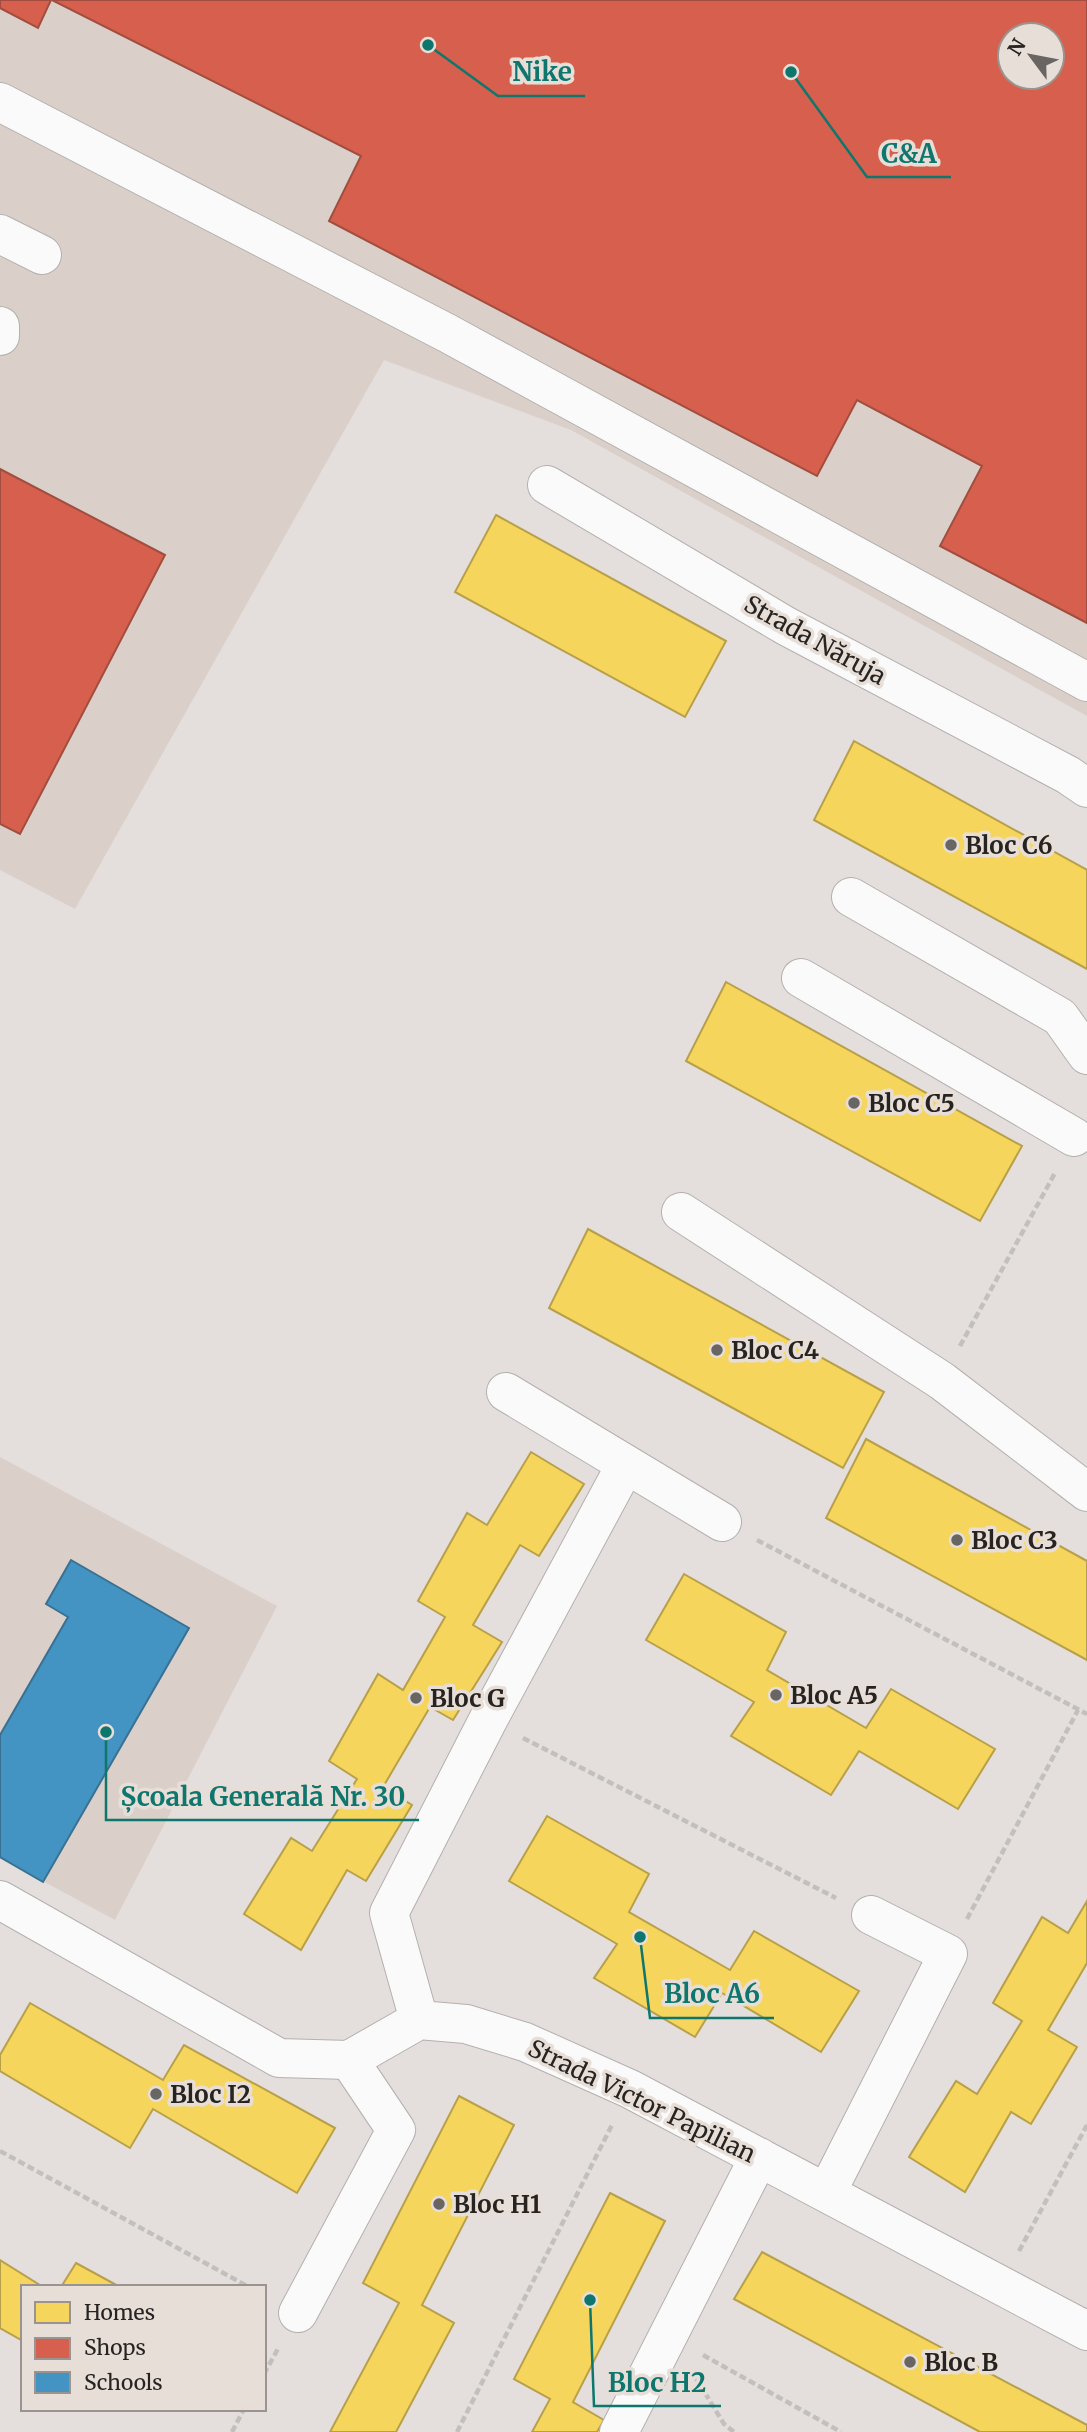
<svg xmlns="http://www.w3.org/2000/svg" width="1087" height="2432" font-family="Merriweather,serif">
  <style>
    .built { fill: #dad0c9; fill-rule: evenodd }
    .homes { fill: #f6d55c; stroke: #b8a04a; stroke-width: 2 }
    .shops { fill: #d6604d; stroke: #a14e40; stroke-width: 2; fill-rule: evenodd }
    .schools { fill: #4393c3; stroke: #3a7192; stroke-width: 2 }
    .lines { fill: none; stroke-linecap: round; stroke-linejoin: round }
    .minor-casing { stroke: #b4b0ae; stroke-width: 40 }
    .path { stroke: #c2c0bf; stroke-width: 4.5; stroke-dasharray: 7 3.5; stroke-linecap: butt }
    .minor { stroke: #fbfafa; stroke-width: 38 }
    .poi-dot { fill: #686562; stroke: #e7ded8; stroke-width: 2.5 }
    .labels { text-anchor: middle; dominant-baseline: central; stroke-width: 7; stroke-linejoin: round; paint-order: stroke }
    .street-label { font-size: 24px; fill: #262321; stroke: #e7ded8 }
    .poi-label { font-size: 24px; font-weight: bold; fill: #262321; stroke: #e7ded8; text-anchor: start }
    .leader { fill: none; stroke: #0f766e; stroke-width: 2.5 }
    .callout-dot { fill: #0f766e; stroke: #e7ded8; stroke-width: 2.5 }
    .callout-label { font-size: 26px; text-anchor: middle; font-weight: bold; fill: #0f766e; stroke: #e7ded8; stroke-width: 7; stroke-linejoin: round; paint-order: stroke }
  </style>
  <rect width="100%" height="100%" fill="#e4dfdc"/>
  <g class="built">
    <path d="M0,0h1087v716l-516,-286 -187,-70 -309,549 -75,-39zM1010,35h42v42h-42z"/>
    <polygon points="0,1457 277,1606 115,1920 0,1858"/>
  </g>
  <g class="homes">
    <polygon points="496,515 726,641 685,717 455,592"/>
    <polygon points="854,741 1087,870 1087,969 814,820"/>
    <polygon points="726,982 1022,1146 980,1221 686,1061"/>
    <polygon points="588,1229 884,1392 843,1468 549,1308"/>
    <polygon points="866,1439 1087,1561 1087,1660 826,1518"/>
    <polygon points="531,1452 584,1484 539,1556 520,1545 473,1625 502,1642 453,1720 430,1707 383,1787 412,1805 366,1881 347,1870 301,1950 244,1914 291,1838 312,1851 357,1779 329,1761 378,1674 403,1690 445,1617 418,1601 467,1513 487,1525"/>
    <polygon points="684,1574 786,1632 767,1670 866,1728 891,1689 995,1749 958,1809 859,1751 831,1795 731,1736 754,1702 646,1640"/>
    <polygon points="547,1816 649,1874 629,1912 730,1970 754,1931 859,1991 821,2052 722,1993 695,2037 594,1978 617,1944 509,1881"/>
    <polygon points="1087,1901 1087,1963 1048,2030 1077,2047 1031,2124 1011,2112 965,2192 909,2157 956,2081 977,2094 1022,2021 993,2003 1042,1917 1068,1933"/>
    <polygon points="30,2003 163,2080 184,2045 335,2128 297,2193 153,2109 130,2148 0,2071 0,2055"/>
    <polygon points="459,2096 514,2125 422,2305 454,2323 396,2432 330,2432 399,2303 363,2283"/>
    <polygon points="610,2193 665,2221 573,2402 604,2420 597,2432 532,2432 550,2399 514,2379"/>
    <polygon points="762,2252 1087,2425 1087,2432 980,2432 734,2299"/>
    <polygon points="0,2260 43,2287 23,2287 23,2341 0,2328"/>
    <polygon points="76,2263 120,2287 61,2287"/>
  </g>
  <g class="shops">
    <polygon points="0,0 51,0 38,28 0,8"/>
    <path d="M52,0h1035v623l-147,-77 42,-80 -125,-66 -40,76 -488,-255 32,-65zM1010,35h42v42h-42z"/>
    <polygon points="0,469 165,555 20,834 0,824"/>
  </g>
  <polygon class="schools" points="71,1560 189,1628 43,1882 0,1857 0,1735 68,1617 46,1604"/>
  <g class="lines">
    <defs>
      <g id="minor">
        <polyline points="0,102 447,333 1087,682"/>
        <polyline points="0,234 42,255"/>
        <polyline points="0,326 0,336"/>
        <polyline points="547,485 786,626 1068,775 1087,788"/>
        <polyline points="851,897 1060,1017 1087,1055"/>
        <polyline points="801,978 1074,1137"/>
        <polyline points="681,1212 942,1381 1087,1492"/>
        <polyline points="506,1392 722,1522"/>
        <polyline points="0,1900 279,2058 349,2060 419,2020 466,2024 525,2042 630,2089 1087,2331"/>
        <polyline points="419,2020 389,1913 488,1720 625,1466"/>
        <polyline points="827,2192 948,1954 871,1915"/>
        <polyline points="298,2313 396,2130 349,2060"/>
        <polyline points="619,2432 759,2157"/>
      </g>
    </defs>
    <use href="#minor" class="minor-casing"/>
    <g class="path">
      <polyline points="960,1346 1055,1173"/>
      <polyline points="757,1540 1087,1714"/>
      <polyline points="523,1738 836,1898"/>
      <polyline points="967,1919 1078,1710"/>
      <polyline points="0,2151 249,2287"/>
      <polyline points="1019,2251 1087,2125"/>
      <polyline points="703,2355 841,2432"/>
      <polyline points="264,2374 279,2347"/>
      <polyline points="694,2375 724,2424 734,2432"/>
      <polyline points="232,2432 244,2409"/>
      <polyline points="457,2432 613,2123"/>
    </g>
    <use href="#minor" class="minor"/>
  </g>
  <g class="poi-dot">
    <circle cx="951" cy="845" r="7"/>
    <circle cx="854" cy="1103" r="7"/>
    <circle cx="717" cy="1350" r="7"/>
    <circle cx="957" cy="1540" r="7"/>
    <circle cx="776" cy="1695" r="7"/>
    <circle cx="416" cy="1698" r="7"/>
    <circle cx="156" cy="2094" r="7"/>
    <circle cx="439" cy="2204" r="7"/>
    <circle cx="910" cy="2362" r="7"/>
  </g>
  <g class="labels">
    <g class="street-label">
      <text transform="translate(815 640) rotate(29)">Strada Năruja</text>
      <text transform="translate(642 2101) rotate(26)">Strada Victor Papilian</text>
    </g>
    <g class="poi-label">
      <text x="965" y="845">Bloc C6</text>
      <text x="868" y="1103">Bloc C5</text>
      <text x="731" y="1350">Bloc C4</text>
      <text x="971" y="1540">Bloc C3</text>
      <text x="790" y="1695">Bloc A5</text>
      <text x="430" y="1698">Bloc G</text>
      <text x="170" y="2094">Bloc I2</text>
      <text x="453" y="2204">Bloc H1</text>
      <text x="924" y="2362">Bloc B</text>
    </g>
  </g>
  <path class="leader" d="M428 45L498 96H585M791 72L867 177H951M106 1732L106 1820H419M640 1937L650 2018H774M590 2300L594 2406H721"/>
  <g class="callout-dot">
    <circle cx="428" cy="45" r="7"/>
    <circle cx="791" cy="72" r="7"/>
    <circle cx="106" cy="1732" r="7"/>
    <circle cx="640" cy="1937" r="7"/>
    <circle cx="590" cy="2300" r="7"/>
  </g>
  <g class="callout-label">
    <text x="542" y="81">Nike</text>
    <text x="909" y="163">C&amp;A</text>
    <text x="263" y="1806">Școala Generală Nr. 30</text>
    <text x="712" y="2003">Bloc A6</text>
    <text x="657" y="2392">Bloc H2</text>
  </g>
  <rect x="21" y="2285" width="245" height="126" fill="#e7ded8" stroke="#9a938f" stroke-width="2"/>
  <rect x="35" y="2302" width="35" height="21" fill="#f6d55c" stroke="#9a938f" stroke-width="2"/>
  <text x="84" y="2320" font-size="21" fill="#262321">Homes</text>
  <rect x="35" y="2338" width="35" height="21" fill="#d6604d" stroke="#9a938f" stroke-width="2"/>
  <text x="84" y="2355" font-size="21" fill="#262321">Shops</text>
  <rect x="35" y="2372" width="35" height="21" fill="#4393c3" stroke="#9a938f" stroke-width="2"/>
  <text x="84" y="2390" font-size="21" fill="#262321">Schools</text>
  <g transform="translate(1031 56) rotate(302)"><circle r="33" fill="#e7ded8" stroke="#9a938f" stroke-width="2"/>
  <path d="M0-5L12 26L0 18L-12 26Z" fill="#686562"/>
  <text y="-10" font-size="19" font-weight="bold" text-anchor="middle" fill="#262321">N</text>
  </g>
</svg>
